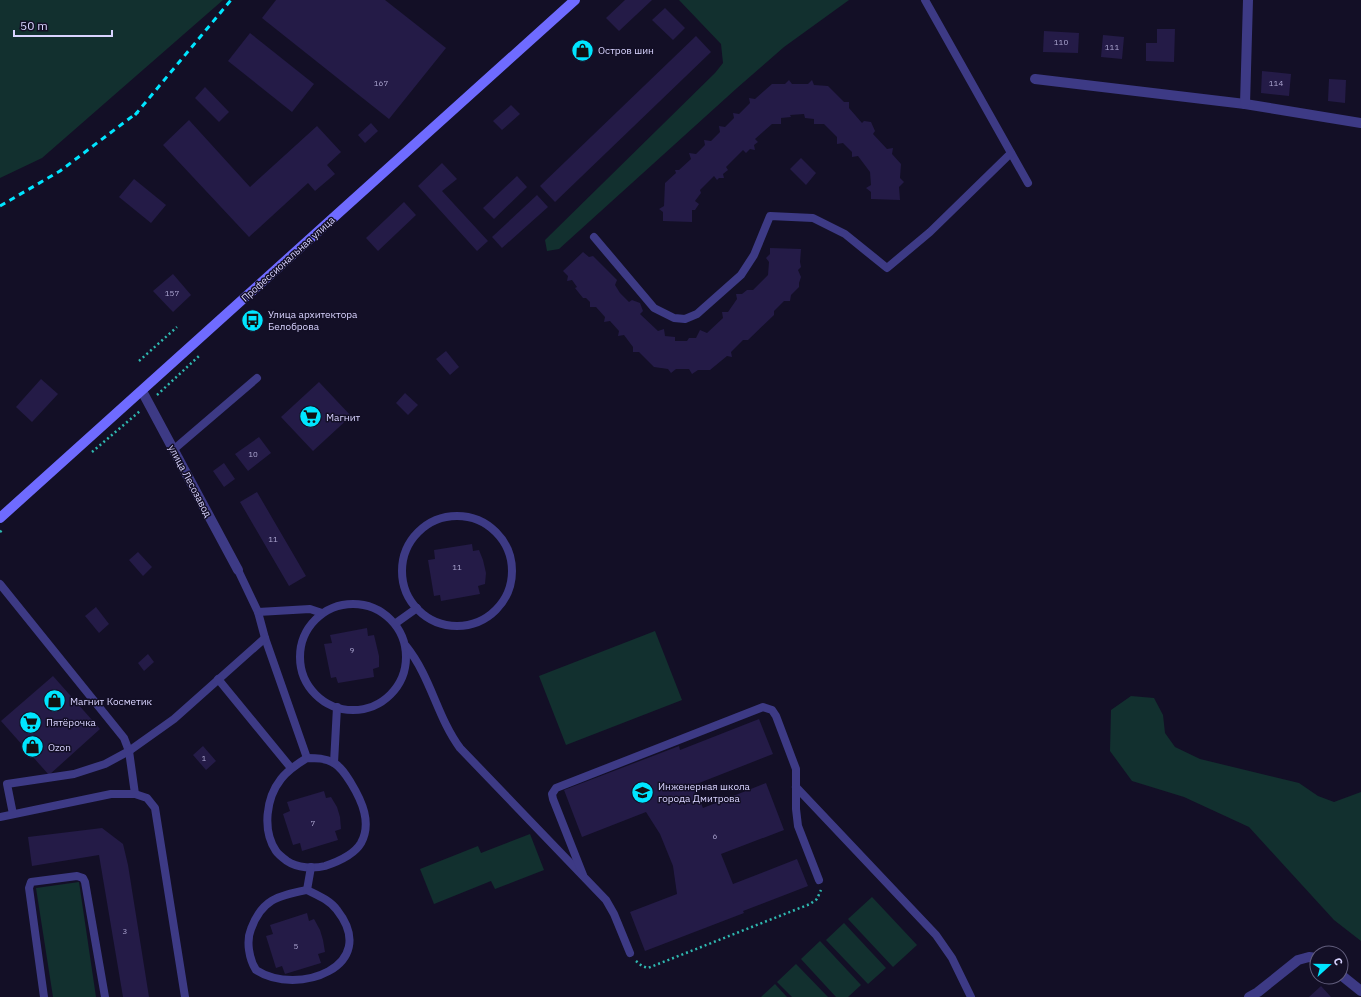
<svg xmlns="http://www.w3.org/2000/svg" width="1361" height="997" font-family="'IBM Plex Sans',sans-serif">
  <style>
    .green { fill: #12302f }
    .building { fill: #241b47 }
    .lines { fill: none; stroke-linecap: round; stroke-linejoin: round }
    .path { stroke: #2fb8b0; stroke-width: 2.5; stroke-dasharray: 2 3; stroke-linecap: butt }
    .lane { stroke: #3d3a85; stroke-width: 8 }
    .street { stroke: #3d3a85; stroke-width: 10 }
    .secondary { stroke: #6f6bff; stroke-width: 10 }
    .rail { stroke: #00e5ff; stroke-width: 3; stroke-dasharray: 6 5; stroke-linecap: butt }
    .labels { text-anchor: middle; dominant-baseline: central; stroke-width: 3; stroke-linejoin: round; paint-order: stroke }
    .number-label { font-size: 8px; fill: #aca6d1 }
    .poi-label { font-size: 10px; fill: #d9d4ff; stroke: #130f26; text-anchor: start }
    .street-label { font-size: 10px; fill: #d9d4ff; stroke: #130f26 }
  </style>
  <rect width="100%" height="100%" fill="#130f26"/>
  <g class="green">
    <polygon points="0,0 223,0 42,158 0,178"/>
    <polygon points="679,0 849,0 784,47 737,88 559,249 547,251 545,240 715,73 723,63 721,44"/>
    <polygon points="655,631 682,700 566,745 539,676"/>
    <polygon points="1131,696 1154,698 1163,715 1165,733 1175,747 1200,759 1299,783 1318,796 1334,802 1361,792 1361,941 1334,920 1249,827 1184,797 1132,781 1110,751 1111,710"/>
    <polygon points="530,834 544,870 495,889 491,881 434,904 420,869 478,846 481,853"/>
    <polygon points="79,882 96,997 53,997 36,888"/>
    <polygon points="872,897 917,945 893,967 848,919"/>
    <polygon points="844,923 886,968 868,984 826,940"/>
    <polygon points="820,941 861,985 848,997 836,997 801,959"/>
    <polygon points="796,964 828,997 792,997 777,982"/>
    <polygon points="775,984 787,997 761,997"/>
  </g>
  <g class="building">
    <polygon points="276,0 385,0 446,48 389,119 262,18"/>
    <polygon points="625,0 652,0 619,31 606,18"/>
    <polygon points="665,8 685,28 673,40 652,20"/>
    <polygon points="1157,29 1175,29 1174,62 1146,61 1146,43 1157,43"/>
    <polygon points="1044,31 1079,33 1078,53 1043,52"/>
    <polygon points="250,33 314,84 292,112 228,61"/>
    <polygon points="1103,35 1124,37 1122,59 1101,57"/>
    <polygon points="696,36 711,52 555,202 540,186"/>
    <polygon points="1262,71 1291,74 1289,96 1261,93"/>
    <polygon points="1329,79 1346,80 1345,103 1328,101"/>
    <polygon points="789,80 792,84 808,84 812,80 814,85 828,86 844,102 849,102 849,108 862,123 864,121 871,122 875,131 873,134 887,149 893,148 892,154 901,164 900,178 904,182 899,187 900,200 871,199 871,192 866,188 871,185 870,172 858,156 852,157 852,152 843,143 837,144 837,137 824,124 814,124 814,119 805,118 804,114 790,115 791,117 781,118 781,124 772,124 755,139 758,142 754,145 755,150 750,149 746,153 743,150 726,167 728,170 723,174 724,178 719,178 717,180 714,176 700,190 701,193 695,201 699,204 695,210 692,210 692,222 663,221 663,212 659,209 664,206 665,183 676,173 675,170 679,170 691,159 689,153 696,154 705,145 704,140 711,141 720,132 719,126 725,127 734,118 733,113 739,114 750,103 749,98 755,99 772,84 785,84"/>
    <polygon points="205,87 229,112 219,122 195,98"/>
    <polygon points="511,105 520,114 502,130 493,121"/>
    <polygon points="189,120 250,187 317,126 341,152 327,165 335,174 315,191 308,183 249,237 163,145"/>
    <polygon points="371,123 378,131 365,143 358,135"/>
    <polygon points="801,158 816,173 806,185 790,169"/>
    <polygon points="442,163 457,179 442,191 488,241 477,251 418,186"/>
    <polygon points="517,176 527,187 494,219 483,208"/>
    <polygon points="134,179 166,205 151,223 119,197"/>
    <polygon points="537,195 548,207 502,248 492,237"/>
    <polygon points="404,202 416,215 378,251 366,238"/>
    <polygon points="770,248 801,249 800,262 801,267 798,270 801,277 799,283 799,287 791,295 790,301 784,301 774,311 774,315 748,340 743,340 731,352 732,357 727,356 710,370 698,370 692,374 689,369 676,369 671,373 668,369 654,367 639,352 633,352 633,347 624,335 618,336 619,331 610,321 604,322 605,317 596,307 590,307 590,302 586,298 583,298 575,288 577,287 572,280 567,281 568,276 563,271 583,252 589,257 593,256 617,280 615,285 620,293 629,302 632,300 640,303 643,311 640,314 658,331 664,329 665,336 675,337 675,341 687,341 689,338 696,338 700,330 707,333 723,318 722,312 728,312 737,299 736,294 742,294 747,290 753,290 768,275 769,262 766,258 770,254"/>
    <polygon points="173,274 191,295 173,312 153,291"/>
    <polygon points="446,351 459,367 450,375 436,359"/>
    <polygon points="41,379 58,394 32,422 16,407"/>
    <polygon points="319,382 351,416 313,451 281,417"/>
    <polygon points="405,393 418,405 408,415 396,403"/>
    <polygon points="259,437 271,453 248,471 235,454"/>
    <polygon points="224,463 235,479 224,487 213,471"/>
    <polygon points="257,492 306,576 289,586 240,502"/>
    <polygon points="472,544 473,551 479,550 483,560 486,573 485,584 478,586 480,594 441,601 440,595 434,596 428,560 435,559 434,550"/>
    <polygon points="138,552 152,567 143,576 129,560"/>
    <polygon points="96,607 109,624 99,633 85,616"/>
    <polygon points="367,628 368,636 374,635 379,656 379,667 373,669 374,677 338,683 336,677 331,678 324,644 332,643 330,635"/>
    <polygon points="148,654 154,662 144,671 138,663"/>
    <polygon points="53,676 100,729 49,775 1,721"/>
    <polygon points="759,719 773,754 694,785 703,808 766,783 784,830 721,854 733,884 797,859 808,886 743,911 744,913 645,951 630,912 677,894 673,866 660,834 646,812 582,837 564,790 679,746 680,750"/>
    <polygon points="203,746 216,761 206,770 193,755"/>
    <polygon points="324,791 326,798 331,797 337,807 340,817 341,829 335,831 338,840 302,851 300,843 293,845 283,814 290,811 287,802"/>
    <polygon points="102,828 123,844 128,865 149,997 123,997 99,855 32,866 28,837"/>
    <polygon points="307,913 309,921 314,919 320,930 323,940 325,952 318,954 321,963 285,974 282,966 276,968 266,936 273,934 270,925"/>
    <polygon points="1321,986 1331,997 1309,997"/>
  </g>
  <g class="lines">
    <g class="path">
      <polyline points="139,361 177,327"/>
      <polyline points="157,395 199,356"/>
      <polyline points="92,452 140,411"/>
      <polyline points="0,532 4,529"/>
      <polyline points="636,961 642,966 648,968 810,904 817,899 821,890"/>
    </g>
    <g class="lane">
      <polyline points="925,0 1028,183"/>
      <polyline points="594,237 654,308 674,318 685,319 697,314 741,275 754,255 770,216 813,218 845,234 887,268 930,232 1011,153"/>
      <polyline points="173,450 257,378"/>
      <circle cx="457" cy="571" r="55"/>
      <polyline points="238,570 258,612 265,638 307,758"/>
      <polyline points="0,584 124,738 129,751 135,794"/>
      <circle cx="353" cy="657" r="53"/>
      <polyline points="258,612 310,609 322,613"/>
      <polyline points="396,623 417,608"/>
      <path d="M406,646c25,31 31,71 54,102l146,152 8,14 16,39"/>
      <polyline points="218,679 291,768"/>
      <path d="M307,758c9,0 18,0 27,5 8,5 12,12 17,20 11,18 21,40 10,60 -7,12 -24,19 -36,23 -11,3 -28,2 -38,-5 -4,-3 -9,-7 -11,-10 -14,-21 -10,-53 5,-72 7,-9 16,-15 26,-21z"/>
      <polyline points="334,763 337,707"/>
      <polyline points="796,787 936,935 952,958 971,997"/>
      <polyline points="13,814 7,784 74,774 105,764 129,751 174,719 265,638"/>
      <polyline points="0,817 111,794 135,794 147,798 155,808 185,997"/>
      <polyline points="583,875 553,799 552,794 556,788 763,707 772,710 776,716 796,769 796,809 798,826 819,880"/>
      <path d="M307,890c10,5 23,10 30,20 44,56 -39,87 -81,60 -7,-11 -10,-29 -5,-41 11,-30 27,-33 56,-39z"/>
      <polyline points="307,890 311,867"/>
      <polyline points="44,997 29,888 31,882 77,876 83,878 85,882 105,997"/>
    </g>
    <g class="street">
      <polyline points="1035,79 1245,104 1361,123"/>
      <polyline points="1245,104 1248,0"/>
      <polyline points="142,391 238,570"/>
      <polyline points="1341,975 1361,991"/>
      <polyline points="1249,997 1258,992 1298,960 1309,957 1317,958"/>
    </g>
    <polyline class="secondary" points="0,518 575,0"/>
    <g class="rail">
      <polyline points="135,115 231,0"/>
      <polyline points="0,206 60,171 138,112"/>
    </g>
  </g>
  <defs>
    <symbol id="shop-disc" viewBox="-11 -11 22 22"><circle r="9.5" fill="#00e5ff" stroke="#130f26"/><path d="M-5-2.5h2.3a2.7 3.5 0 0 1 5.4 0H5L5.5 6h-11ZM-1.5-2.5h3a1.5 2.3 0 0 0-3 0Z" fill="#111"/></symbol>
    <symbol id="bus-disc" viewBox="-11 -11 22 22"><circle r="9.5" fill="#00e5ff" stroke="#130f26"/><path d="M-5-6H5V4H4V6H2V4H-2V6H-4V4H-5ZM-3.5-4V0h7V-4ZM-3.5 1.2v1.5H-2V1.2ZM2 1.2v1.5H3.5V1.2Z" fill="#111"/></symbol>
    <symbol id="supermarket-disc" viewBox="-11 -11 22 22"><circle r="9.5" fill="#00e5ff" stroke="#130f26"/><path d="M-6-5.5h2.5l.6 2H6L4.5 2H-2.5L-4.4-4H-6ZM-1.5 3.2a1.3 1.3 0 1 0 .1 0ZM3 3.2a1.3 1.3 0 1 0 .1 0Z" fill="#111"/></symbol>
    <symbol id="school-disc" viewBox="-11 -11 22 22"><circle r="9.5" fill="#00e5ff" stroke="#130f26"/><path d="M0-5L7-2L0 1L-7-2ZM-4 1L0 2.5L4 1V4Q0 6-4 4Z" fill="#111"/></symbol>
  </defs>
  <g fill-rule="evenodd">
    <use href="#shop-disc" x="570" y="38" width="25" height="25"/>
    <use href="#bus-disc" x="240" y="308" width="25" height="25"/>
    <use href="#supermarket-disc" x="298" y="404" width="25" height="25"/>
    <use href="#shop-disc" x="42" y="688" width="25" height="25"/>
    <use href="#supermarket-disc" x="18" y="710" width="25" height="25"/>
    <use href="#shop-disc" x="20" y="734" width="25" height="25"/>
    <use href="#school-disc" x="630" y="780" width="25" height="25"/>
  </g>
  <g class="labels">
    <g class="number-label">
      <text x="1061" y="42">110</text>
      <text x="1112" y="47">111</text>
      <text x="381" y="83">167</text>
      <text x="1276" y="83">114</text>
      <text x="172" y="293">157</text>
      <text x="253" y="454">10</text>
      <text x="273" y="539">11</text>
      <text x="457" y="567">11</text>
      <text x="352" y="650">9</text>
      <text x="204" y="758">1</text>
      <text x="313" y="823">7</text>
      <text x="715" y="836">6</text>
      <text x="125" y="931">3</text>
      <text x="296" y="946">5</text>
    </g>
    <g class="poi-label">
      <text x="598" y="50">Остров шин</text>
      <text x="268" y="314">Улица архитектора<tspan x="268" dy="12">Белоброва</tspan></text>
      <text x="326" y="417">Магнит</text>
      <text x="70" y="701">Магнит Косметик</text>
      <text x="46" y="722">Пятёрочка</text>
      <text x="48" y="747">Ozon</text>
      <text x="658" y="786">Инженерная школа<tspan x="658" dy="12">города Дмитрова</tspan></text>
    </g>
    <g class="street-label">
      <text transform="translate(288 259) rotate(-42)">Профессиональная улица</text>
      <text transform="translate(190 481) rotate(62)">улица Лесозавод</text>
    </g>
  </g>
  <g transform="translate(1329 965) rotate(69)"><circle r="19" fill="#130f26" stroke="#625e7d"/>
  <path d="M0-3L7 15L0 10L-7 15Z" fill="#00e5ff"/>
  <text y="-6" font-size="11" font-weight="bold" text-anchor="middle" fill="#d9d4ff">С</text>
  </g>
  <path d="M14 30v6h98v-6" fill="none" stroke="#d9d4ff" stroke-width="2"/>
  <text x="20" y="30" font-size="12" fill="#d9d4ff" stroke="#130f26" stroke-width="3" paint-order="stroke">50 m</text>
</svg>
